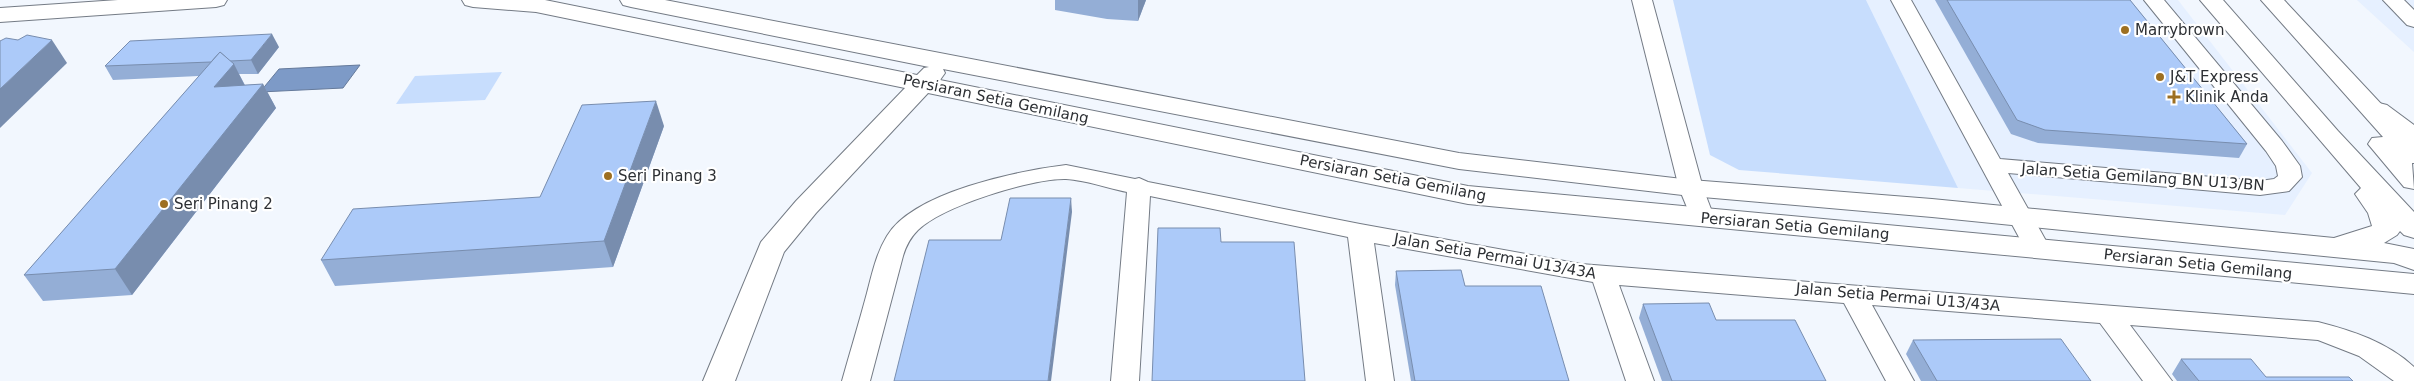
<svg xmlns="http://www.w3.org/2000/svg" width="2414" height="381" font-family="'DejaVu Sans',sans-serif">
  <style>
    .built { fill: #e6f0ff }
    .green { fill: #c7ddfd }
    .water { fill: #7d9ac7; stroke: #657a9b }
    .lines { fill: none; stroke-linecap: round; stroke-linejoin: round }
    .street-casing { stroke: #747b85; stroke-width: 2 }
    .secondary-casing { stroke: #747b85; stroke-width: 2 }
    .street { fill: #fff; fill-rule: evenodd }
    .secondary { fill: #fff; fill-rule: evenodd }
    .wall { fill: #94aed6 }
    .shaded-wall { fill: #788dae }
    .building { fill: #accaf9; stroke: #788dae }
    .poi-dot { fill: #9d6f21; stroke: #fff; stroke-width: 2 }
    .labels { text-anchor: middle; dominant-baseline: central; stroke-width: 4.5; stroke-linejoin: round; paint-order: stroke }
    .poi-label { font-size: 15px; fill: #2d3034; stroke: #fff; text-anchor: start }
    .street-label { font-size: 15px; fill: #2d3034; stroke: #fff }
  </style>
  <rect width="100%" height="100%" fill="#f2f7fe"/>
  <g class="built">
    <polygon points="1866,0 2178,0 2312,173 2285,215 1958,188"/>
    <polygon points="2357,0 2414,0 2414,52"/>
  </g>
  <g class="green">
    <polygon points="1673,0 1866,0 1958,188 1739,170 1710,155"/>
    <polygon points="502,72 485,100 396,104 415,76"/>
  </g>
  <polygon class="water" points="360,65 343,88 260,92 279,69"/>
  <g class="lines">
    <defs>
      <g id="street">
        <polygon points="1632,0 1652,0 1703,188 1714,217 1711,222 1702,225 1693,222 1679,188"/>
        <polygon points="1891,0 1911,0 2000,159 2260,181 2274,179 2278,176 2276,166 2266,151 2144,0 2164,0 2282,141 2300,166 2302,177 2289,191 2260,195 2008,173 2050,248 2046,254 2037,256 2028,254"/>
        <polygon points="2383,0 2404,0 2414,10 2414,27 2407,25"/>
        <polygon points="2379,103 2387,105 2414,125 2414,142 2406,140 2371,115 2368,110 2371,105"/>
        <path d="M1066,165l69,14 4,-1 9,4 212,42 221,40 737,58c35,9 69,20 96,45v14h-20l-35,-25 -41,-16 -188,-15 42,56h-29l-43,-58 -228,-18 42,76h-28l-42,-78 -225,-18 35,96h-28l-33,-99 -219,-39 20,138h-28l-18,-144 -198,-41 -11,185h-28l16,-189c-20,-4 -41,-12 -61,-13 -34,-1 -123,27 -148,51 -8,8 -12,16 -15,26l-33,125h-28c8,-29 17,-58 25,-88 5,-19 9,-39 20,-57 26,-44 131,-65 179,-71z"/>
      </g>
      <g id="secondary">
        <polygon points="118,0 227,0 224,5 216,7 0,22 0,8"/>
        <polygon points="462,0 545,0 917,75 924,68 929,67 631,7 623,5 620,0 665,0 1459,153 1691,180 1932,199 2334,238 2372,226 2368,213 2355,194 2361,188 2200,0 2223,0 2338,131 2414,212 2414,238 2404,235 2400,231 2397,235 2384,243 2414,249 2414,270 2394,263 1932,217 1691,196 1459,169 943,69 945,73 940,80 1468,186 2414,274 2414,294 1468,204 928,93 816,213 784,252 735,381 703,381 761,242 796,201 905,88 536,12 473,7 465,5"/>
        <polygon points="2261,0 2284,0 2414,139 2414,163 2412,163 2414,189 2404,187 2368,144 2372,138 2383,137"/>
      </g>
    </defs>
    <use href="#street" class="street-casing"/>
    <use href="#secondary" class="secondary-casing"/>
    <use href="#street" class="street"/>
    <use href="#secondary" class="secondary"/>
  </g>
  <g class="wall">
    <polygon points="1055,0 1146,0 1138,21 1107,19 1055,10"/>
    <polygon points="1935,0 2130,0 2247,144 2239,158 2038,143 2011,134"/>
    <polygon points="279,47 258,74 239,74 245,85 263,84 276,108 132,295 43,301 24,275 199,76 113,80 105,66"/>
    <polygon points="664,126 613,267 335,286 321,260 540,197"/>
    <polygon points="1396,271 1465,286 1569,381 1411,381 1395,285"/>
    <polygon points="1643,304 1716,320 1826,381 1662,381 1639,318"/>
    <polygon points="1913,340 2091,381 1921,381 1906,354"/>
    <polygon points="2181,359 2266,377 2353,381 2177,381 2172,374"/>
  </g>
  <g class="shaded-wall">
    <polygon points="1138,0 1146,0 1138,21"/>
    <polygon points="272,34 279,47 258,74 251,60"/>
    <polygon points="52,40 67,63 0,128 0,89"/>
    <polygon points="234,64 246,88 214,87"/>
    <polygon points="263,84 276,108 132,295 115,269"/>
    <polygon points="656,101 664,126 613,267 604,241"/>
    <polygon points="1071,198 1072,212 1051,381 1048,381"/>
  </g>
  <g class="building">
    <polygon points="1947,0 2130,0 2247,144 2045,130 2017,120"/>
    <polygon points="272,34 251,60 230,61 220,52 211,62 105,66 130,41"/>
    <polygon points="27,35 52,40 0,89 0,41 6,38 18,40"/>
    <polygon points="220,52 234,64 214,87 263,84 115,269 24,275"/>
    <polygon points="656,101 604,241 321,260 353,209 540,197 582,105"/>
    <polygon points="1010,198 1071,198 1048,381 894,381 929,240 1001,240"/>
    <polygon points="1158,228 1220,228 1221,242 1294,242 1305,381 1152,381"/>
    <polygon points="1461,270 1465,286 1541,286 1569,381 1415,381 1396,271"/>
    <polygon points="1709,303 1716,320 1795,320 1826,381 1672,381 1643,304"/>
    <polygon points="2061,339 2091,381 1937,381 1913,340"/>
    <polygon points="2181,359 2251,359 2266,377 2349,377 2353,381 2199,381"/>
  </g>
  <g class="poi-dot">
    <circle cx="2125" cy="30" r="5"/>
    <circle cx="2160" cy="77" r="5"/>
    <path d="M2171.5 89.5h5v5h5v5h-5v5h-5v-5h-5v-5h5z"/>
    <circle cx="608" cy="176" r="5"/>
    <circle cx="164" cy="204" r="5"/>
  </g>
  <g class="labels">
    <g class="poi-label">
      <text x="2135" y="30">Marrybrown</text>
      <text x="2170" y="77">J&amp;T Express</text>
      <text x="2185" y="97">Klinik Anda</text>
      <text x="618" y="176">Seri Pinang 3</text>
      <text x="174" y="204">Seri Pinang 2</text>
    </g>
    <g class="street-label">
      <text transform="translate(996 99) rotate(12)">Persiaran Setia Gemilang</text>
      <text transform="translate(2143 177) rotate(4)">Jalan Setia Gemilang BN U13/BN</text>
      <text transform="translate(1393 178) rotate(11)">Persiaran Setia Gemilang</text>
      <text transform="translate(1795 226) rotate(5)">Persiaran Setia Gemilang</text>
      <text transform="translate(1495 256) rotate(10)">Jalan Setia Permai U13/43A</text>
      <text transform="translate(2198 264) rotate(6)">Persiaran Setia Gemilang</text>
      <text transform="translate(1898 297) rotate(5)">Jalan Setia Permai U13/43A</text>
    </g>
  </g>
</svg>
